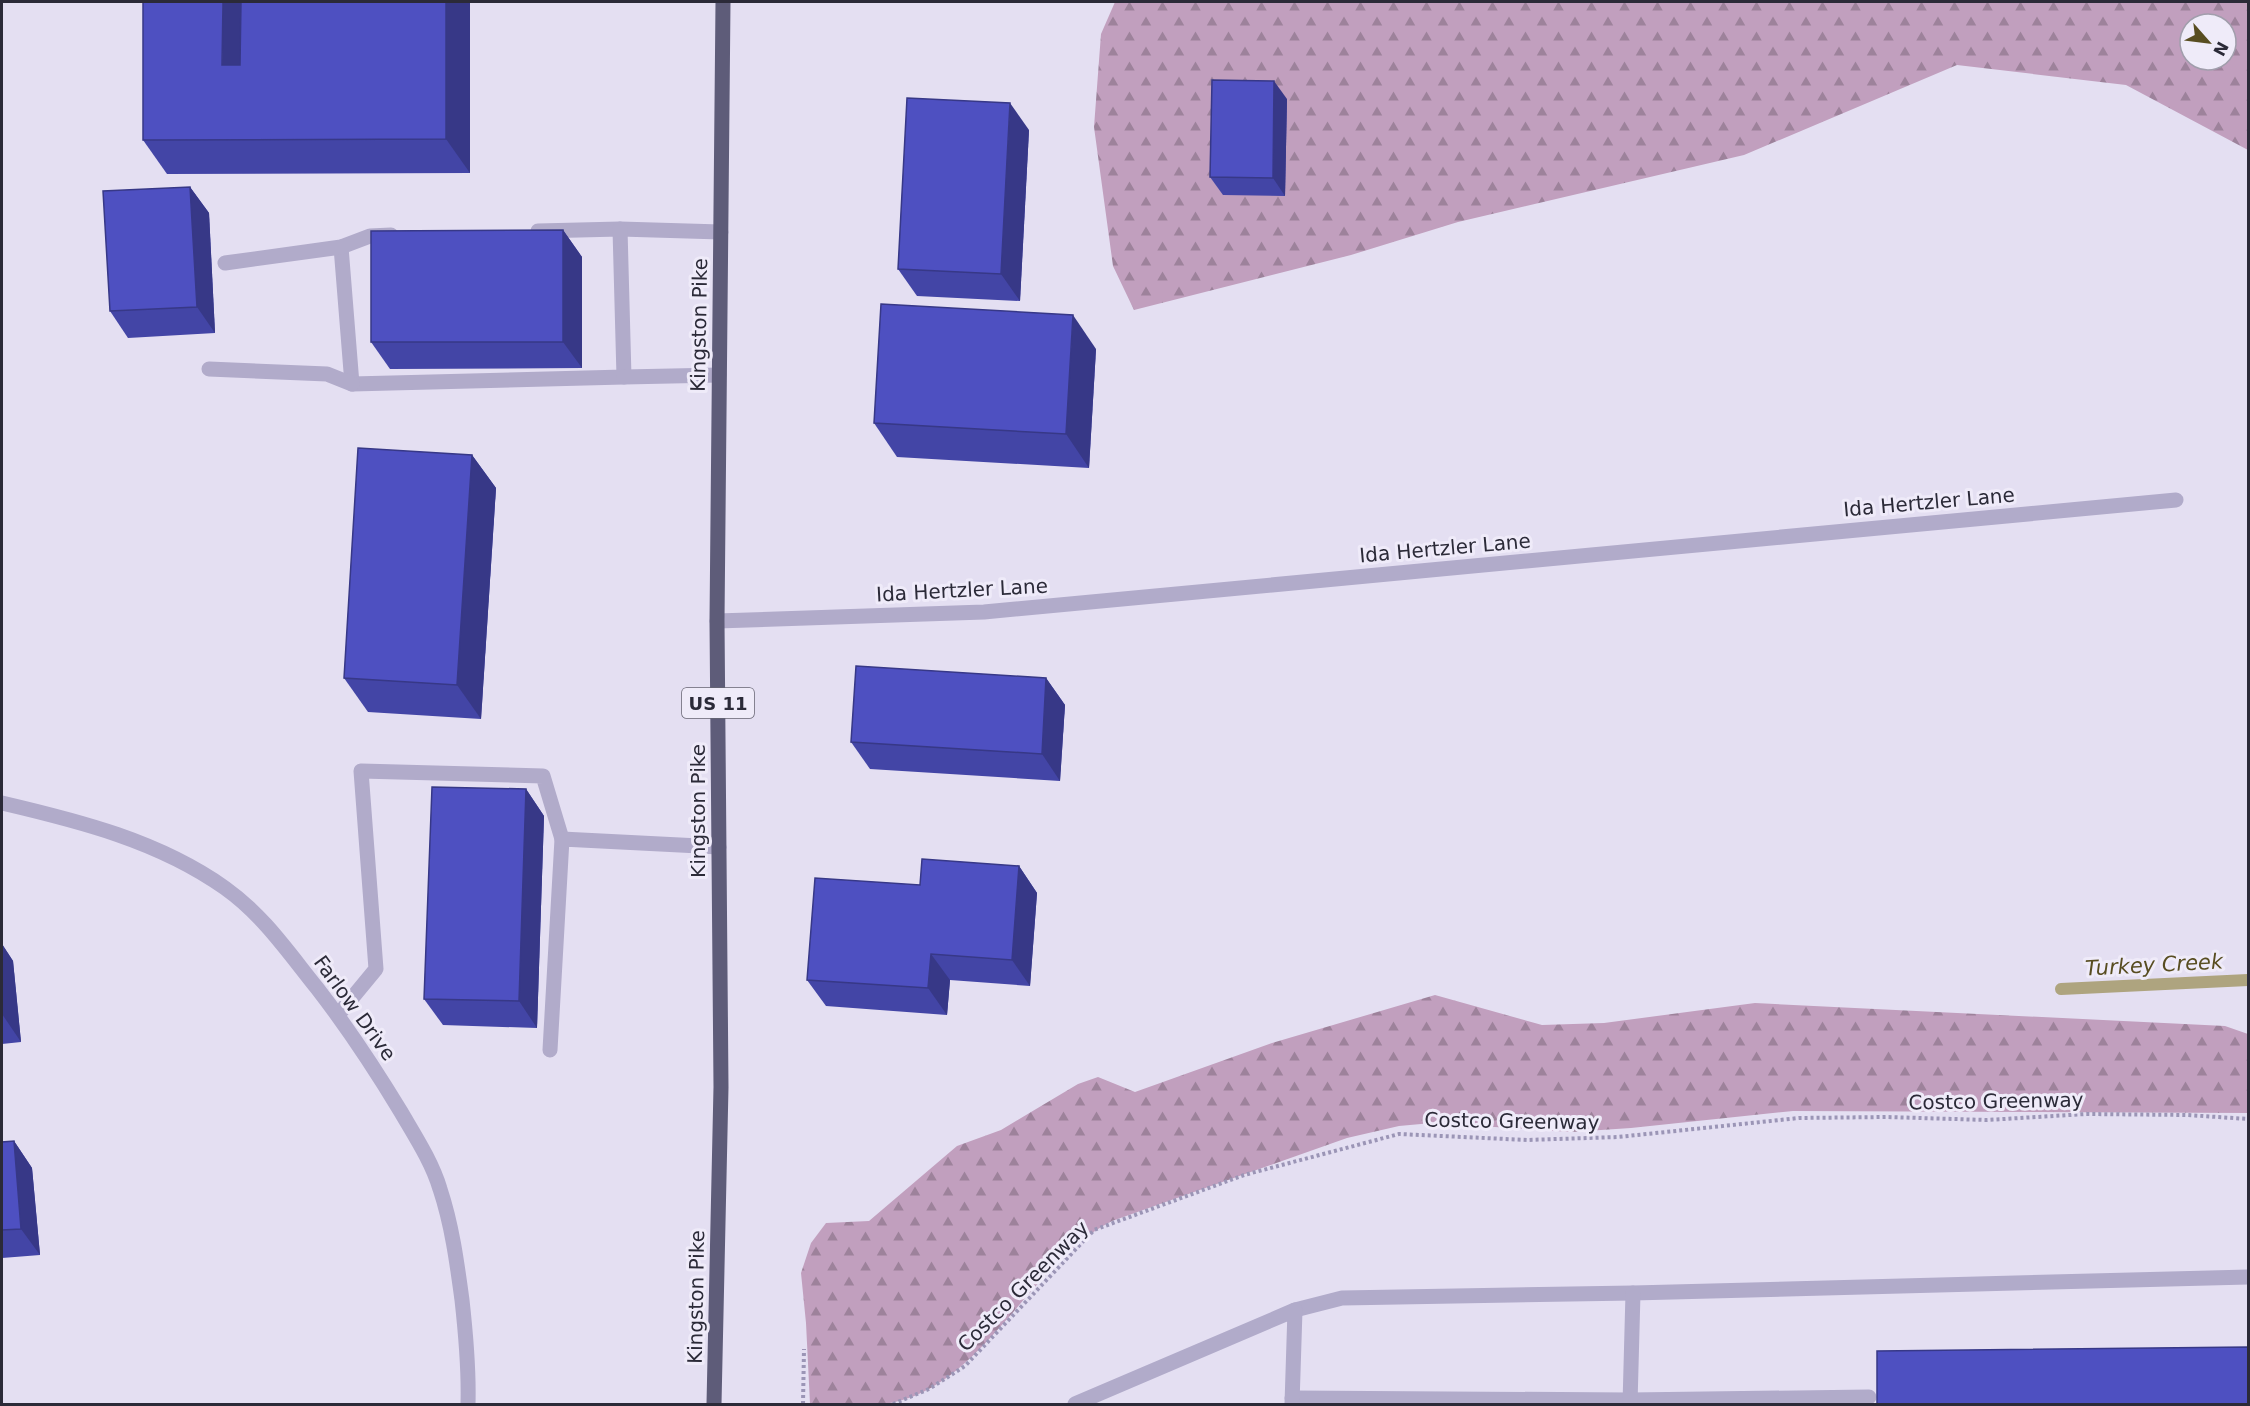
<svg xmlns="http://www.w3.org/2000/svg" width="2250" height="1406" font-family="'DejaVu Sans',sans-serif">
  <style>
    .forest { fill: url(#forest-firs); fill-rule: evenodd }
    .lines { fill: none; stroke-linecap: round; stroke-linejoin: round }
    .stream { stroke: #aea47f; stroke-width: 12 }
    .path { stroke: #9b95b6; stroke-width: 4; stroke-dasharray: 3 3; stroke-linecap: butt }
    .service { stroke: #b1abca; stroke-width: 15 }
    .minor { stroke: #b1abca; stroke-width: 15 }
    .primary { stroke: #5e5c79; stroke-width: 15 }
    .wall { fill: #4345a6 }
    .shaded-wall { fill: #373887 }
    .building { fill: #4e50c1; stroke: #373887; stroke-width: 1.5 }
    .labels { text-anchor: middle; dominant-baseline: central; stroke-width: 6; stroke-linejoin: round; paint-order: stroke }
    .shield { fill: #efebf9; stroke: #666472; stroke-width: 1.5 }
    .shield-label { font-size: 18px; font-weight: bold; fill: #2b2a38 }
    .street-label { font-size: 20px; fill: #2b2a38; stroke: #efebf9 }
    .water-label { font-size: 21px; font-style: italic; fill: #584d21; stroke: #efebf9 }
  </style>
  <defs>
    <pattern id="forest-firs" width="22" height="20" patternUnits="userSpaceOnUse" patternTransform="scale(1.5)"><rect width="22" height="20" fill="#c19fbe"/><path d="M5 1l3.5 6h-7zM16 11l3.5 6h-7z" fill="#9d829b"/></pattern>
  </defs>
  <rect width="100%" height="100%" fill="#e4dff2"/>
  <g class="forest">
    <path d="M1115,2h1133v148l-122,-65 -169,-20 -213,90 -286,67 -107,33 -217,55 -21,-44 -19,-139 7,-93zM2190,24h36v36h-36z"/>
    <path d="M1435,995l107,30 62,-2 151,-20 470,23 23,8v79l-455,-2 -162,17 -60,4 -139,-9 -33,3 -52,12 -235,83c-84,42 -130,170 -228,183 -24,2 -50,1 -74,0l-4,-81 -5,-50 10,-30 15,-20 43,-2 88,-75 44,-16 77,-46 20,-7 37,15 137,-49z"/>
  </g>
  <g class="lines">
    <polyline class="stream" points="2061,989 2248,980"/>
    <g class="path">
      <polyline points="803,1404 804,1349"/>
      <polyline points="893,1404 929,1389 965,1366 1094,1230 1244,1175 1399,1134 1527,1140 1618,1137 1799,1118 1887,1117 1987,1120 2086,1114 2187,1115 2248,1119"/>
    </g>
    <g class="service">
      <polyline points="538,231 620,229 721,232"/>
      <polyline points="341,247 352,384 624,377 620,229"/>
      <polyline points="225,263 341,247 370,236 391,235"/>
      <polyline points="209,369 327,374 352,384"/>
      <polyline points="624,377 719,375"/>
      <polyline points="338,1015 376,969 361,771 543,776 562,839"/>
      <polyline points="550,1050 562,839 719,847"/>
      <polyline points="1295,1310 1342,1298 1633,1293 2248,1277"/>
      <polyline points="1292,1398 1630,1400 1869,1397"/>
      <polyline points="1075,1404 1295,1310 1292,1404"/>
      <polyline points="1630,1404 1633,1293"/>
    </g>
    <g class="minor">
      <polyline points="717,621 984,612 2176,500"/>
      <path d="M2,803c77,18 157,38 223,85 38,27 63,64 92,100 31,40 58,81 84,124 14,24 31,50 39,77 12,36 17,74 22,111 4,36 7,69 6,104"/>
    </g>
    <polyline class="primary" points="714,1404 721,1087 717,621 723,2"/>
  </g>
  <g class="wall">
    <polygon points="470,2 470,173 167,174 143,140"/>
    <polygon points="1287,99 1285,196 1223,195 1210,177"/>
    <polygon points="1029,130 1020,301 917,296 898,269"/>
    <polygon points="190,187 209,213 215,333 128,338 110,311"/>
    <polygon points="563,230 582,257 582,368 390,369 371,342"/>
    <polygon points="1096,349 1089,468 897,457 874,423"/>
    <polygon points="472,455 496,488 481,719 368,712 344,678"/>
    <polygon points="1046,678 1065,705 1060,781 870,769 851,742"/>
    <polygon points="526,789 544,816 537,1028 443,1025 424,999"/>
    <polygon points="1019,866 1037,893 1030,986 950,980 947,1015 826,1006 807,980 920,885"/>
    <polygon points="2,944 13,961 21,1042 2,1044"/>
    <polygon points="14,1141 32,1168 40,1255 2,1258 2,1142"/>
  </g>
  <g class="shaded-wall">
    <polygon points="223,2 246,2 246,99 222,65"/>
    <polygon points="446,2 470,2 470,173 446,139"/>
    <polygon points="1274,81 1287,99 1285,196 1273,178"/>
    <polygon points="1010,103 1029,130 1020,301 1001,274"/>
    <polygon points="190,187 209,213 215,333 197,307"/>
    <polygon points="563,230 582,257 582,368 563,342"/>
    <polygon points="1073,315 1096,349 1089,468 1066,434"/>
    <polygon points="472,455 496,488 481,719 457,685"/>
    <polygon points="1046,678 1065,705 1060,781 1042,754"/>
    <polygon points="526,789 544,816 537,1028 519,1001"/>
    <polygon points="1019,866 1037,893 1030,986 1012,960"/>
    <polygon points="2,944 13,961 21,1042 2,1014"/>
    <polygon points="931,954 950,980 947,1015 928,988"/>
    <polygon points="14,1141 32,1168 40,1255 21,1229"/>
  </g>
  <g class="building">
    <polygon points="143,2 223,2 222,65 240,65 241,2 446,2 446,139 143,140"/>
    <polygon points="1212,80 1274,81 1273,178 1210,177"/>
    <polygon points="907,98 1010,103 1001,274 898,269"/>
    <polygon points="190,187 197,307 110,311 103,191"/>
    <polygon points="563,230 563,342 371,342 371,231"/>
    <polygon points="881,304 1073,315 1066,434 874,423"/>
    <polygon points="358,448 472,455 457,685 344,678"/>
    <polygon points="856,666 1046,678 1042,754 851,742"/>
    <polygon points="432,787 526,789 519,1001 424,999"/>
    <polygon points="922,859 1019,866 1012,960 931,954 928,988 807,980 815,878 920,885"/>
    <polygon points="14,1141 21,1229 2,1230 2,1142"/>
    <polygon points="2248,1347 2248,1404 1877,1404 1877,1351"/>
  </g>
  <g class="labels">
    <rect class="shield" x="682" y="688" width="72" height="30" rx="4.5"/>
    <g class="shield-label">
      <text x="718" y="703">US 11</text>
    </g>
    <g class="street-label">
      <text transform="translate(699 325) rotate(-89)">Kingston Pike</text>
      <text transform="translate(1929 502) rotate(-5)">Ida Hertzler Lane</text>
      <text transform="translate(1445 548) rotate(-5)">Ida Hertzler Lane</text>
      <text transform="translate(962 590) rotate(-3)">Ida Hertzler Lane</text>
      <text transform="translate(698 811) rotate(-90)">Kingston Pike</text>
      <text transform="translate(355 1008) rotate(54)">Farlow Drive</text>
      <text transform="translate(1996 1101) rotate(-1)">Costco Greenway</text>
      <text transform="translate(1512 1121) rotate(1)">Costco Greenway</text>
      <text transform="translate(1023 1286) rotate(-45)">Costco Greenway</text>
      <text transform="translate(696 1297) rotate(-89)">Kingston Pike</text>
    </g>
    <g class="water-label">
      <text transform="translate(2154 965) rotate(-3)">Turkey Creek</text>
    </g>
  </g>
  <rect width="2250" height="1406" fill="none" stroke="#2b2a38" stroke-width="6"/>
  <g transform="translate(2208 42) rotate(118)"><circle r="28" fill="#efebf9" stroke="#a19eac" stroke-width="1.5"/>
  <path d="M0-4.5L10 22L0 15L-10 22Z" fill="#584d21"/>
  <text y="-9" font-size="16" font-weight="bold" text-anchor="middle" fill="#2b2a38">N</text>
  </g>
</svg>
